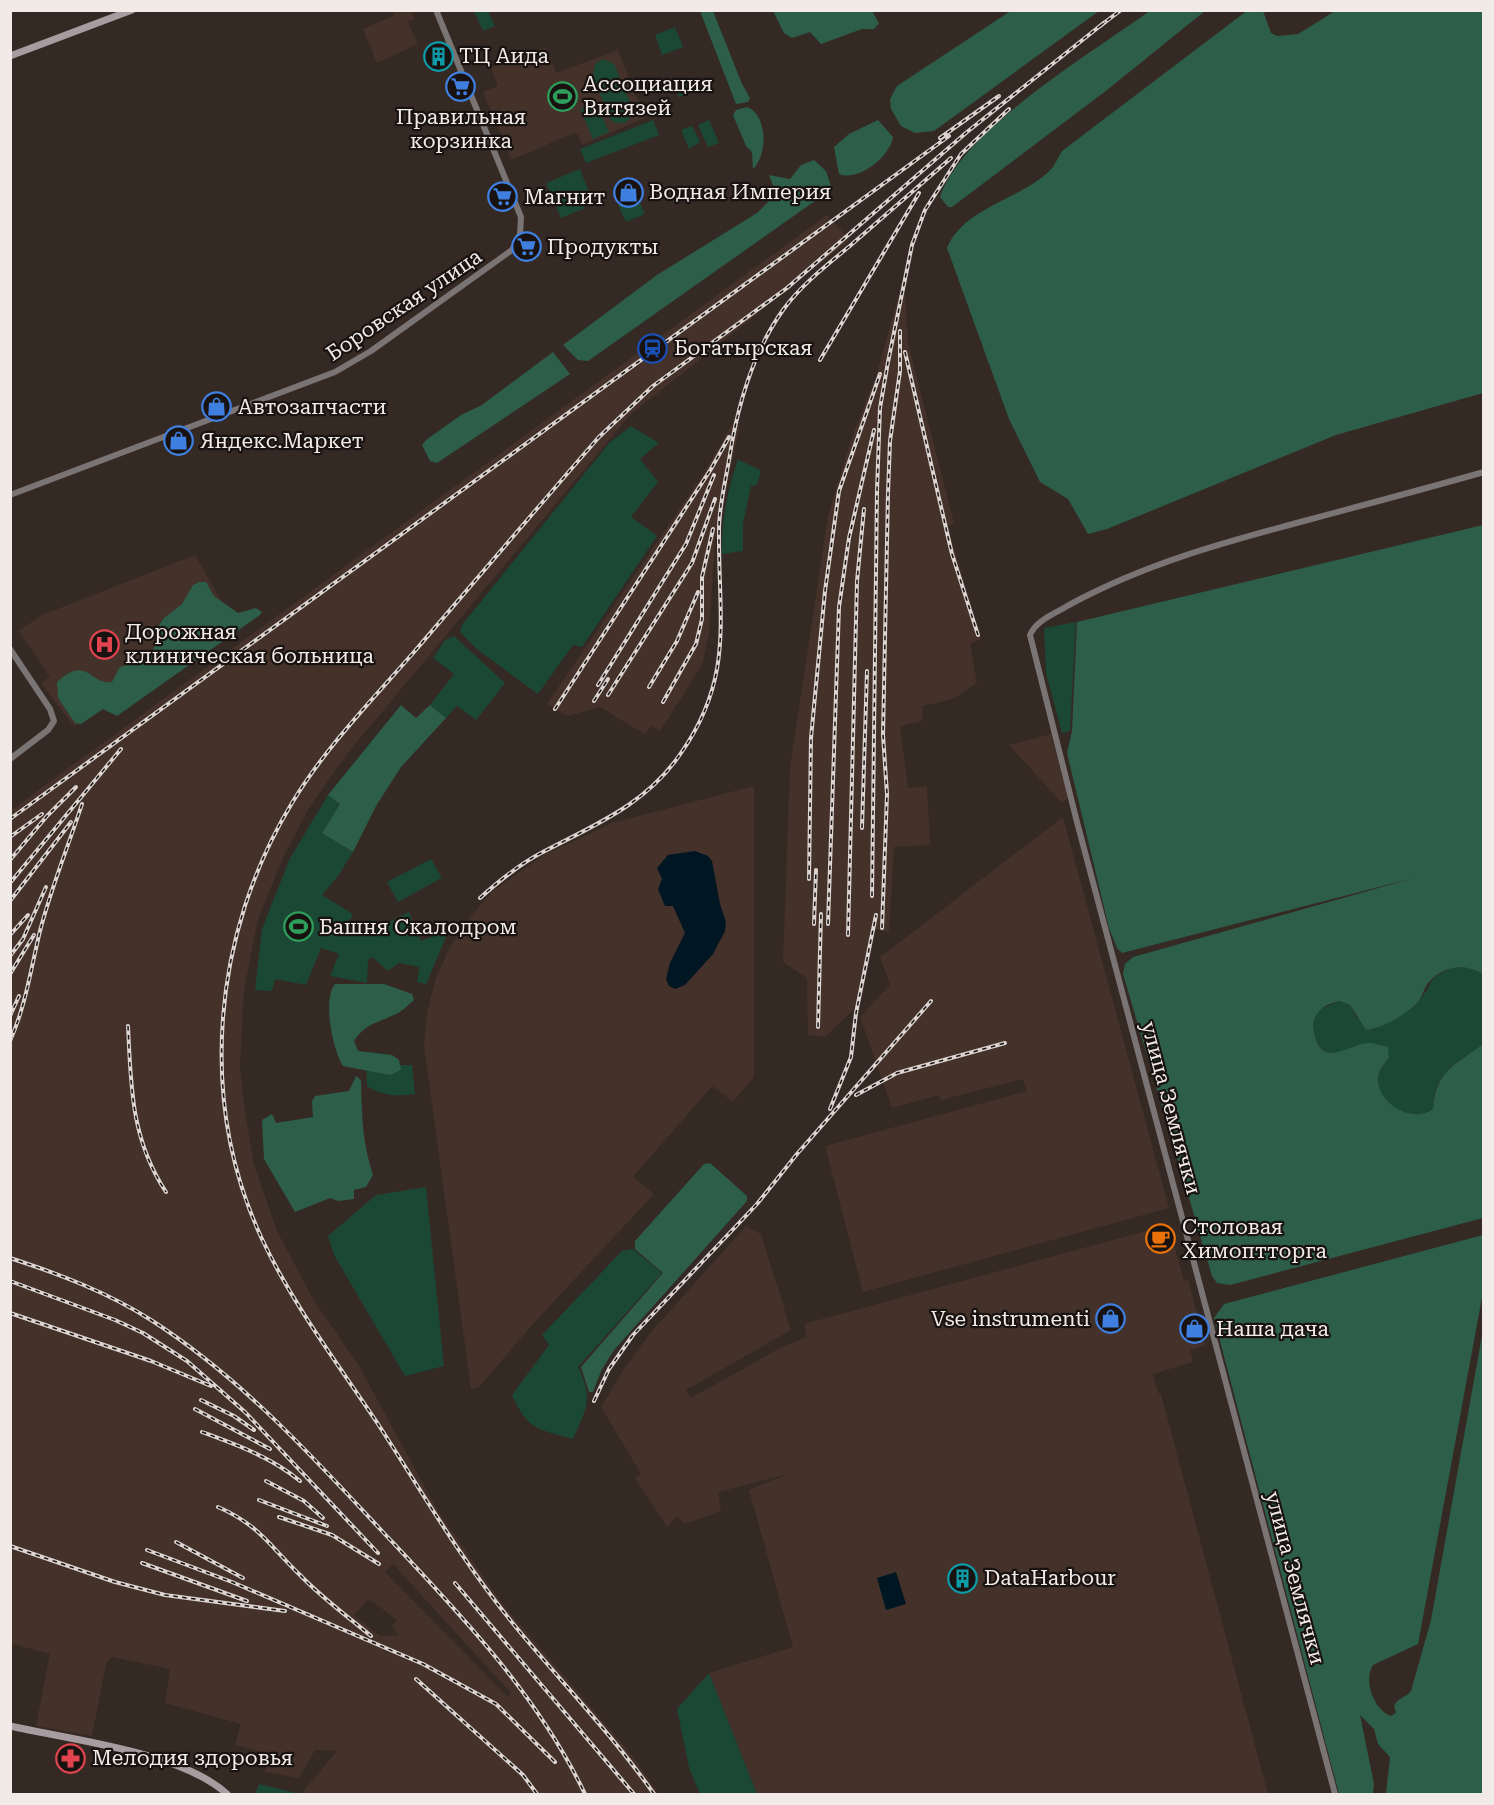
<svg xmlns="http://www.w3.org/2000/svg" width="1494" height="1805" font-family="'Roboto Serif',serif">
  <style>
    .built { fill: #43312a; fill-rule: evenodd }
    .green { fill: #1b4735 }
    .forest { fill: #2c5e49 }
    .water { fill: #001622 }
    .lines { fill: none; stroke-linecap: round; stroke-linejoin: round }
    .tertiary { stroke: #7b7475; stroke-width: 6 }
    .secondary { stroke: #a79c9f; stroke-width: 7 }
    .rail-casing { stroke: #dcd4d0; stroke-width: 4 }
    .rail { stroke: #181311; stroke-width: 1.5; stroke-dasharray: 4.5; stroke-linecap: butt }
    .labels { text-anchor: middle; dominant-baseline: central; stroke-width: 4.5; stroke-linejoin: round; paint-order: stroke }
    .poi-label { font-size: 21px; fill: #f1eae6; stroke: #181311; text-anchor: start }
    .street-label { font-size: 21px; fill: #f1eae6; stroke: #181311 }
  </style>
  <rect width="100%" height="100%" fill="#352924"/>
  <g class="built">
    <polygon points="393,11 400,13 411,11 415,19 408,22 418,44 377,63 363,29 395,15"/>
    <polygon points="546,47 556,73 618,50 645,118 582,145 578,135 574,133 511,160 483,92 498,86 491,68"/>
    <path d="M827,215l23,25 -220,175 -283,339 -38,54 -26,50 -25,61 -14,71 -4,76 5,46 9,52 23,67 36,68 46,67 79,145 64,92 129,151 28,40h-358l36,-43 -22,-1 -16,28 -34,-6 3,-18 -33,-9 6,-21 -76,-21 5,-34 -58,-12 -6,7 -14,72 -56,-10 14,-72 -37,-10 -2,8v-842zM393,1564l118,129 -3,4 -123,-125zM369,1599l28,21 -5,6 6,9 -18,1 -26,-21z"/>
    <polygon points="899,294 905,294 908,343 954,523 948,527 981,639 970,644 977,683 953,699 923,706 922,721 900,726 908,788 927,786 930,845 894,847 889,932 873,929 854,1009 825,1037 808,1035 807,978 783,962 790,767 828,516 851,440 876,376"/>
    <polygon points="732,424 740,425 715,539 709,634 702,665 660,731 652,726 644,734 600,707 568,716 547,704 706,470"/>
    <polygon points="195,555 227,611 74,726 41,683 50,677 19,631 42,615"/>
    <polygon points="1051,734 1068,798 1062,803 1009,745"/>
    <polygon points="754,786 754,1077 733,1102 712,1086 633,1177 654,1194 532,1325 479,1387 471,1389 424,1046 427,1012 436,978 449,949 469,918 493,891 542,856 612,823"/>
    <polygon points="1063,817 1169,1208 863,1292 825,1146 1027,1091 1023,1079 941,1100 939,1095 892,1108 860,1017 890,985 880,957"/>
    <polygon points="1168,1225 1184,1280 1188,1279 1205,1346 1190,1350 1193,1362 1153,1374 1159,1394 1161,1394 1268,1794 757,1794 709,1673 793,1647 749,1490 788,1474 718,1492 721,1511 685,1524 677,1517 667,1527 635,1478 641,1474 601,1407 623,1370 651,1332 746,1226 761,1234 791,1330 686,1390 691,1398 780,1348 807,1337 804,1324"/>
  </g>
  <g class="green">
    <polygon points="474,11 488,11 495,26 483,31"/>
    <polygon points="675,27 683,47 662,55 655,35"/>
    <polygon points="603,59 614,64 632,107 632,116 625,123 615,123 610,119 593,76 595,64"/>
    <polygon points="695,77 700,89 679,97 674,85"/>
    <polygon points="596,102 609,132 593,139 580,109"/>
    <polygon points="653,120 659,135 586,163 580,149"/>
    <polygon points="709,120 719,143 708,147 698,125"/>
    <polygon points="692,126 700,142 689,149 681,130"/>
    <polygon points="580,169 592,200 583,203 585,208 561,218 546,183"/>
    <polygon points="638,198 645,214 626,222 618,205"/>
    <polygon points="631,426 659,443 640,459 658,482 631,517 657,536 582,647 573,645 538,694 478,650 460,632 462,625 609,443"/>
    <path d="M738,459l23,12 -4,14 -6,1 -8,38v27l-21,3c-1,-31 5,-64 16,-95z"/>
    <polygon points="1076,622 1070,731 1062,733 1046,673 1044,628"/>
    <polygon points="454,636 505,683 476,720 457,706 446,718 430,705 454,674 433,658 445,640"/>
    <polygon points="328,795 340,804 322,833 353,852 338,876 322,895 353,914 345,931 362,935 361,925 374,919 379,927 409,912 421,941 449,930 426,984 417,982 419,967 399,963 388,971 372,957 368,960 367,983 330,976 339,954 321,948 306,985 275,979 272,991 255,990 262,929 290,858"/>
    <polygon points="431,859 442,878 398,902 387,882"/>
    <path d="M1455,967l18,1 10,6v70c-28,21 -48,26 -50,65 -20,15 -56,-4 -55,-31 1,-8 6,-14 11,-20l-31,-13c-8,3 -19,9 -28,8 -14,-1 -18,-25 -16,-36l6,-8 20,-8 10,4 7,13 18,11c14,-9 33,-14 44,-28 16,-19 6,-23 36,-34z"/>
    <path d="M366,1065h46l3,29c-19,2 -31,3 -48,-8z"/>
    <polygon points="426,1187 444,1366 405,1376 334,1255 328,1236 376,1195"/>
    <path d="M633,1249l29,24 -84,94c16,32 8,42 -5,72 -36,-10 -45,-9 -61,-44l37,-50 -7,-10 80,-84z"/>
    <polygon points="709,1673 757,1794 700,1794 689,1768 677,1709"/>
    <polygon points="259,1784 300,1794 255,1794"/>
  </g>
  <g class="forest">
    <polygon points="1012,10 1099,11 934,131 915,133 901,126 891,109 890,99 897,86"/>
    <path d="M1151,10l54,1 -98,79 -155,117h-4l-8,-10c21,-66 153,-145 211,-187z"/>
    <path d="M1248,10l15,1 8,22 6,3 21,-2 37,-23h148v382l-147,42 -229,94 -19,5 -20,-35 -28,-17 -31,-63 -62,-171c17,-42 80,-50 106,-81 3,-5 6,-11 9,-16z"/>
    <polygon points="700,11 713,11 742,84 750,98 748,102 736,104"/>
    <polygon points="773,11 872,11 879,23 874,29 862,29 821,44 810,32 792,38 784,33"/>
    <path d="M747,107c21,8 21,48 6,62l-1,-17 -6,-6 -13,-31 3,-5z"/>
    <path d="M878,120l15,17c-3,20 -35,45 -54,37l-5,-27 15,-13z"/>
    <polygon points="814,160 826,171 832,189 588,361 578,360 563,345 657,275 757,213 776,194 769,175 790,179 801,165"/>
    <polygon points="553,352 570,374 437,463 430,461 422,445 426,440 461,415 482,405"/>
    <path d="M1483,525v449c-17,-11 -39,-9 -54,8 -5,5 -6,14 -11,20 -12,13 -35,26 -52,28l-16,-25 -10,-4c-9,2 -18,5 -23,13 -5,7 -4,14 -2,22 9,34 35,6 55,7 6,0 12,3 18,4l1,11c-5,6 -10,12 -11,20 -1,26 35,46 55,31 3,-39 21,-43 50,-65v174l-253,67 -13,-2 -5,-7 -89,-302 2,-10 8,-7 281,-79 -292,75 -5,-5 -8,-20 -42,-175 5,-22 5,-109z"/>
    <path d="M199,582h7l8,14 24,17 18,-5 6,4 -2,3 -143,101 -14,-7 -22,15 -6,-1 -17,-25 -1,-16c30,-28 33,3 55,0l7,-14 34,-16 5,-25 6,-9 18,-14 11,-19z"/>
    <polygon points="401,705 416,718 430,705 446,718 401,767 376,806 353,852 322,833 340,804 328,795"/>
    <path d="M335,984h49l28,10 2,6c-6,5 -12,12 -20,15 -17,8 -29,9 -40,26l4,10 34,4 7,5 2,10 -11,5 -47,-9c-10,-16 -21,-66 -8,-82z"/>
    <path d="M356,1076l5,4c1,36 1,60 12,95l-7,12 -12,3v9l-16,2 -8,-3 -35,14 -31,-53 -2,-39 10,-6 4,9 37,-6 -1,-16 3,-5 34,-5z"/>
    <polygon points="710,1163 747,1196 747,1201 614,1350 601,1371 593,1392 589,1392 581,1367 663,1273 635,1249 635,1241 704,1164"/>
    <path d="M1483,1235v57l-65,352 -45,21c-10,15 1,45 18,51l5,-3 -2,-7c4,-9 12,-8 17,-15l20,-71 52,-290v464h-97l4,-37 -12,-13 -4,-15 -14,-14 14,69 -1,10h-34l-125,-476 10,-14z"/>
  </g>
  <g class="water">
    <polygon points="695,851 708,856 712,861 720,904 726,922 725,931 713,954 685,985 675,989 669,986 666,979 670,963 685,933 673,906 665,906 658,889 662,879 657,868 668,855"/>
    <polygon points="896,1572 906,1604 886,1610 877,1578"/>
  </g>
  <g class="lines">
    <g class="tertiary">
      <polyline points="10,495 335,372 371,351 512,250 520,234 521,217 436,10"/>
      <polyline points="10,649 50,709 54,721 48,730 10,759"/>
      <path d="M1335,1794l-258,-972 -47,-187c6,-15 26,-22 39,-30 75,-41 153,-62 235,-84 60,-16 120,-32 180,-49"/>
    </g>
    <g class="secondary">
      <polyline points="10,56 132,10"/>
      <path d="M10,1726c62,14 171,26 217,68"/>
    </g>
    <defs>
      <g id="rail">
        <polyline points="1100,26 1121,10"/>
        <polyline points="940,138 999,96"/>
        <polyline points="905,352 952,554 978,635"/>
        <polyline points="820,360 919,193"/>
        <polyline points="598,685 686,544 714,475"/>
        <polyline points="649,687 677,641 698,592"/>
        <polyline points="608,695 692,563 715,499"/>
        <polyline points="594,701 608,679"/>
        <polyline points="663,702 696,644 702,619 702,577 713,529"/>
        <polyline points="555,709 711,469 729,437"/>
        <polyline points="10,819 949,136"/>
        <polyline points="862,828 867,671"/>
        <polyline points="10,837 42,814"/>
        <polyline points="10,860 47,816 76,787"/>
        <polyline points="809,879 811,738 825,591 839,491 880,374"/>
        <polyline points="10,883 121,749"/>
        <polyline points="872,896 877,490 880,408 888,362 912,245 925,210 961,154 1009,109"/>
        <path d="M480,898c19,-17 38,-33 61,-45 53,-28 105,-48 140,-100 54,-77 37,-136 38,-223 0,-23 6,-47 10,-70 8,-52 23,-107 54,-150 18,-25 44,-45 68,-65 33,-29 67,-58 100,-87"/>
        <polyline points="10,901 71,822"/>
        <polyline points="814,924 816,870"/>
        <polyline points="828,924 839,607 849,538 874,430"/>
        <polyline points="882,928 887,794 883,735 888,493 890,441 900,371 900,331"/>
        <polyline points="10,935 28,915"/>
        <polyline points="848,935 857,581 864,509"/>
        <polyline points="10,956 23,939 46,887"/>
        <polyline points="10,974 34,935"/>
        <polyline points="10,1016 19,996"/>
        <path d="M128,1026c3,61 3,113 38,166"/>
        <polyline points="818,1027 821,914"/>
        <path d="M10,1041c16,-36 21,-73 30,-110 11,-43 28,-84 42,-127"/>
        <polyline points="856,1095 897,1073 1005,1043"/>
        <polyline points="830,1109 851,1057 856,1013 876,915"/>
        <path d="M10,1258c49,16 97,34 141,62 89,57 159,134 230,210 77,82 155,162 204,264"/>
        <polyline points="10,1281 115,1320 143,1333 187,1361 245,1412 378,1553"/>
        <polyline points="10,1313 151,1361 211,1386"/>
        <polyline points="201,1400 234,1416 254,1430"/>
        <polyline points="594,1401 609,1369 633,1335 757,1204 797,1154 931,1001"/>
        <polyline points="195,1409 270,1449"/>
        <path d="M202,1432c35,13 69,25 98,49"/>
        <polyline points="266,1481 304,1501 323,1518"/>
        <polyline points="259,1500 327,1526"/>
        <path d="M218,1507c41,18 51,38 82,68 21,22 47,41 71,61"/>
        <polyline points="279,1517 332,1535 379,1564"/>
        <polyline points="176,1542 243,1578"/>
        <polyline points="10,1546 115,1582 165,1595 285,1611"/>
        <polyline points="147,1550 232,1582 423,1664 496,1704 555,1762"/>
        <polyline points="142,1563 247,1601"/>
        <polyline points="455,1583 634,1794"/>
        <polyline points="416,1679 523,1775 537,1794"/>
        <path d="M654,1794c-42,-60 -93,-112 -139,-168 -52,-63 -93,-134 -137,-202 -40,-60 -85,-119 -116,-185 -65,-139 -49,-306 30,-436 33,-55 80,-103 122,-151 62,-72 123,-144 185,-215l54,-51 134,-98 180,-156 138,-110"/>
      </g>
    </defs>
    <use href="#rail" class="rail-casing"/>
    <use href="#rail" class="rail"/>
  </g>
  <defs>
    <symbol id="building-ring" viewBox="-11 -11 22 22"><circle r="9.5" fill="#181311" stroke="#0f9aa8" stroke-width="1.5"/><path d="M-4-6H4V6H1V3H-1V6H-4ZM-2.5-4.3h1.7v1.8h-1.7ZM.8-4.3h1.7v1.8H.8ZM-2.5-1h1.7V.8h-1.7ZM.8-1h1.7V.8H.8Z" fill="#0f9aa8"/></symbol>
    <symbol id="supermarket-ring" viewBox="-11 -11 22 22"><circle r="9.5" fill="#181311" stroke="#3f7fe0" stroke-width="1.5"/><path d="M-6-5.5h2.5l.6 2H6L4.5 2H-2.5L-4.4-4H-6ZM-1.5 3.2a1.3 1.3 0 1 0 .1 0ZM3 3.2a1.3 1.3 0 1 0 .1 0Z" fill="#3f7fe0"/></symbol>
    <symbol id="stadium-ring" viewBox="-11 -11 22 22"><circle r="9.5" fill="#181311" stroke="#2e9e5b" stroke-width="1.5"/><path d="M0-5a6.5 5 0 1 0 0 10a6.5 5 0 1 0 0-10ZM-3.5-1.8h7v3.6h-7Z" fill="#2e9e5b"/></symbol>
    <symbol id="shop-ring" viewBox="-11 -11 22 22"><circle r="9.5" fill="#181311" stroke="#3f7fe0" stroke-width="1.5"/><path d="M-5-2.5h2.3a2.7 3.5 0 0 1 5.4 0H5L5.5 6h-11ZM-1.5-2.5h3a1.5 2.3 0 0 0-3 0Z" fill="#3f7fe0"/></symbol>
    <symbol id="station-ring" viewBox="-11 -11 22 22"><circle r="9.5" fill="#181311" stroke="#1a4fb4" stroke-width="1.5"/><path d="M-3-6H3Q5-6 5-4V2Q5 4 3 4L4.5 6H3L1.5 4h-3L-3 6H-4.5L-3 4Q-5 4-5 2V-4Q-5-6-3-6ZM-3.5-4v3h7v-3ZM-3.5 1v1.5H-2V1ZM2 1v1.5H3.5V1Z" fill="#1a4fb4"/></symbol>
    <symbol id="hospital-ring" viewBox="-11 -11 22 22"><circle r="9.5" fill="#181311" stroke="#e0444e" stroke-width="1.5"/><path d="M-5-5h3v3.5h4V-5h3V5h-3V1.5h-4V5h-3Z" fill="#e0444e"/></symbol>
    <symbol id="cafe-ring" viewBox="-11 -11 22 22"><circle r="9.5" fill="#181311" stroke="#e8710a" stroke-width="1.5"/><path d="M-5.5-4.5H6V0H3Q3 3.5 0 3.5H-2.5Q-5.5 3.5-5.5 0ZM3-3.2v2h1.7v-2ZM-6 4.5H4V6H-6Z" fill="#e8710a"/></symbol>
    <symbol id="pharmacy-ring" viewBox="-11 -11 22 22"><circle r="9.5" fill="#181311" stroke="#e0444e" stroke-width="1.5"/><path d="M-2-6h4v4h4v4h-4v4h-4v-4h-4v-4h4Z" fill="#e0444e"/></symbol>
  </defs>
  <g fill-rule="evenodd">
    <use href="#building-ring" x="422" y="40" width="33" height="33"/>
    <use href="#supermarket-ring" x="444" y="70" width="33" height="33"/>
    <use href="#stadium-ring" x="546" y="80" width="33" height="33"/>
    <use href="#shop-ring" x="612" y="176" width="33" height="33"/>
    <use href="#supermarket-ring" x="486" y="180" width="33" height="33"/>
    <use href="#supermarket-ring" x="510" y="230" width="33" height="33"/>
    <use href="#station-ring" x="636" y="332" width="33" height="33"/>
    <use href="#shop-ring" x="200" y="390" width="33" height="33"/>
    <use href="#shop-ring" x="162" y="424" width="33" height="33"/>
    <use href="#hospital-ring" x="88" y="628" width="33" height="33"/>
    <use href="#stadium-ring" x="282" y="910" width="33" height="33"/>
    <use href="#cafe-ring" x="1144" y="1222" width="33" height="33"/>
    <use href="#shop-ring" x="1094" y="1302" width="33" height="33"/>
    <use href="#shop-ring" x="1178" y="1312" width="33" height="33"/>
    <use href="#building-ring" x="946" y="1562" width="33" height="33"/>
    <use href="#pharmacy-ring" x="54" y="1742" width="33" height="33"/>
  </g>
  <g class="labels">
    <g class="poi-label">
      <text x="459" y="56">ТЦ Аида</text>
      <text x="583" y="84">Ассоциация<tspan x="583" dy="24">Витязей</tspan></text>
      <text x="461" y="117" text-anchor="middle">Правильная<tspan x="461" dy="24">корзинка</tspan></text>
      <text x="649" y="192">Водная Империя</text>
      <text x="524" y="197">Магнит</text>
      <text x="547" y="247">Продукты</text>
      <text x="674" y="348">Богатырская</text>
      <text x="238" y="407">Автозапчасти</text>
      <text x="200" y="441">Яндекс.Маркет</text>
      <text x="125" y="632">Дорожная<tspan x="125" dy="24">клиническая больница</tspan></text>
      <text x="319" y="927">Башня Скалодром</text>
      <text x="1182" y="1227">Столовая<tspan x="1182" dy="24">Химоптторга</tspan></text>
      <text x="1090" y="1319" text-anchor="end">Vse instrumenti</text>
      <text x="1216" y="1329">Наша дача</text>
      <text x="984" y="1578">DataHarbour</text>
      <text x="92" y="1758">Мелодия здоровья</text>
    </g>
    <g class="street-label">
      <text transform="translate(404 305) rotate(-34)">Боровская улица</text>
      <text transform="translate(1171 1108) rotate(75)">улица Землячки</text>
      <text transform="translate(1295 1578) rotate(75)">улица Землячки</text>
    </g>
  </g>
  <rect width="1494" height="1805" fill="none" stroke="#f1eae6" stroke-width="24"/>
</svg>
